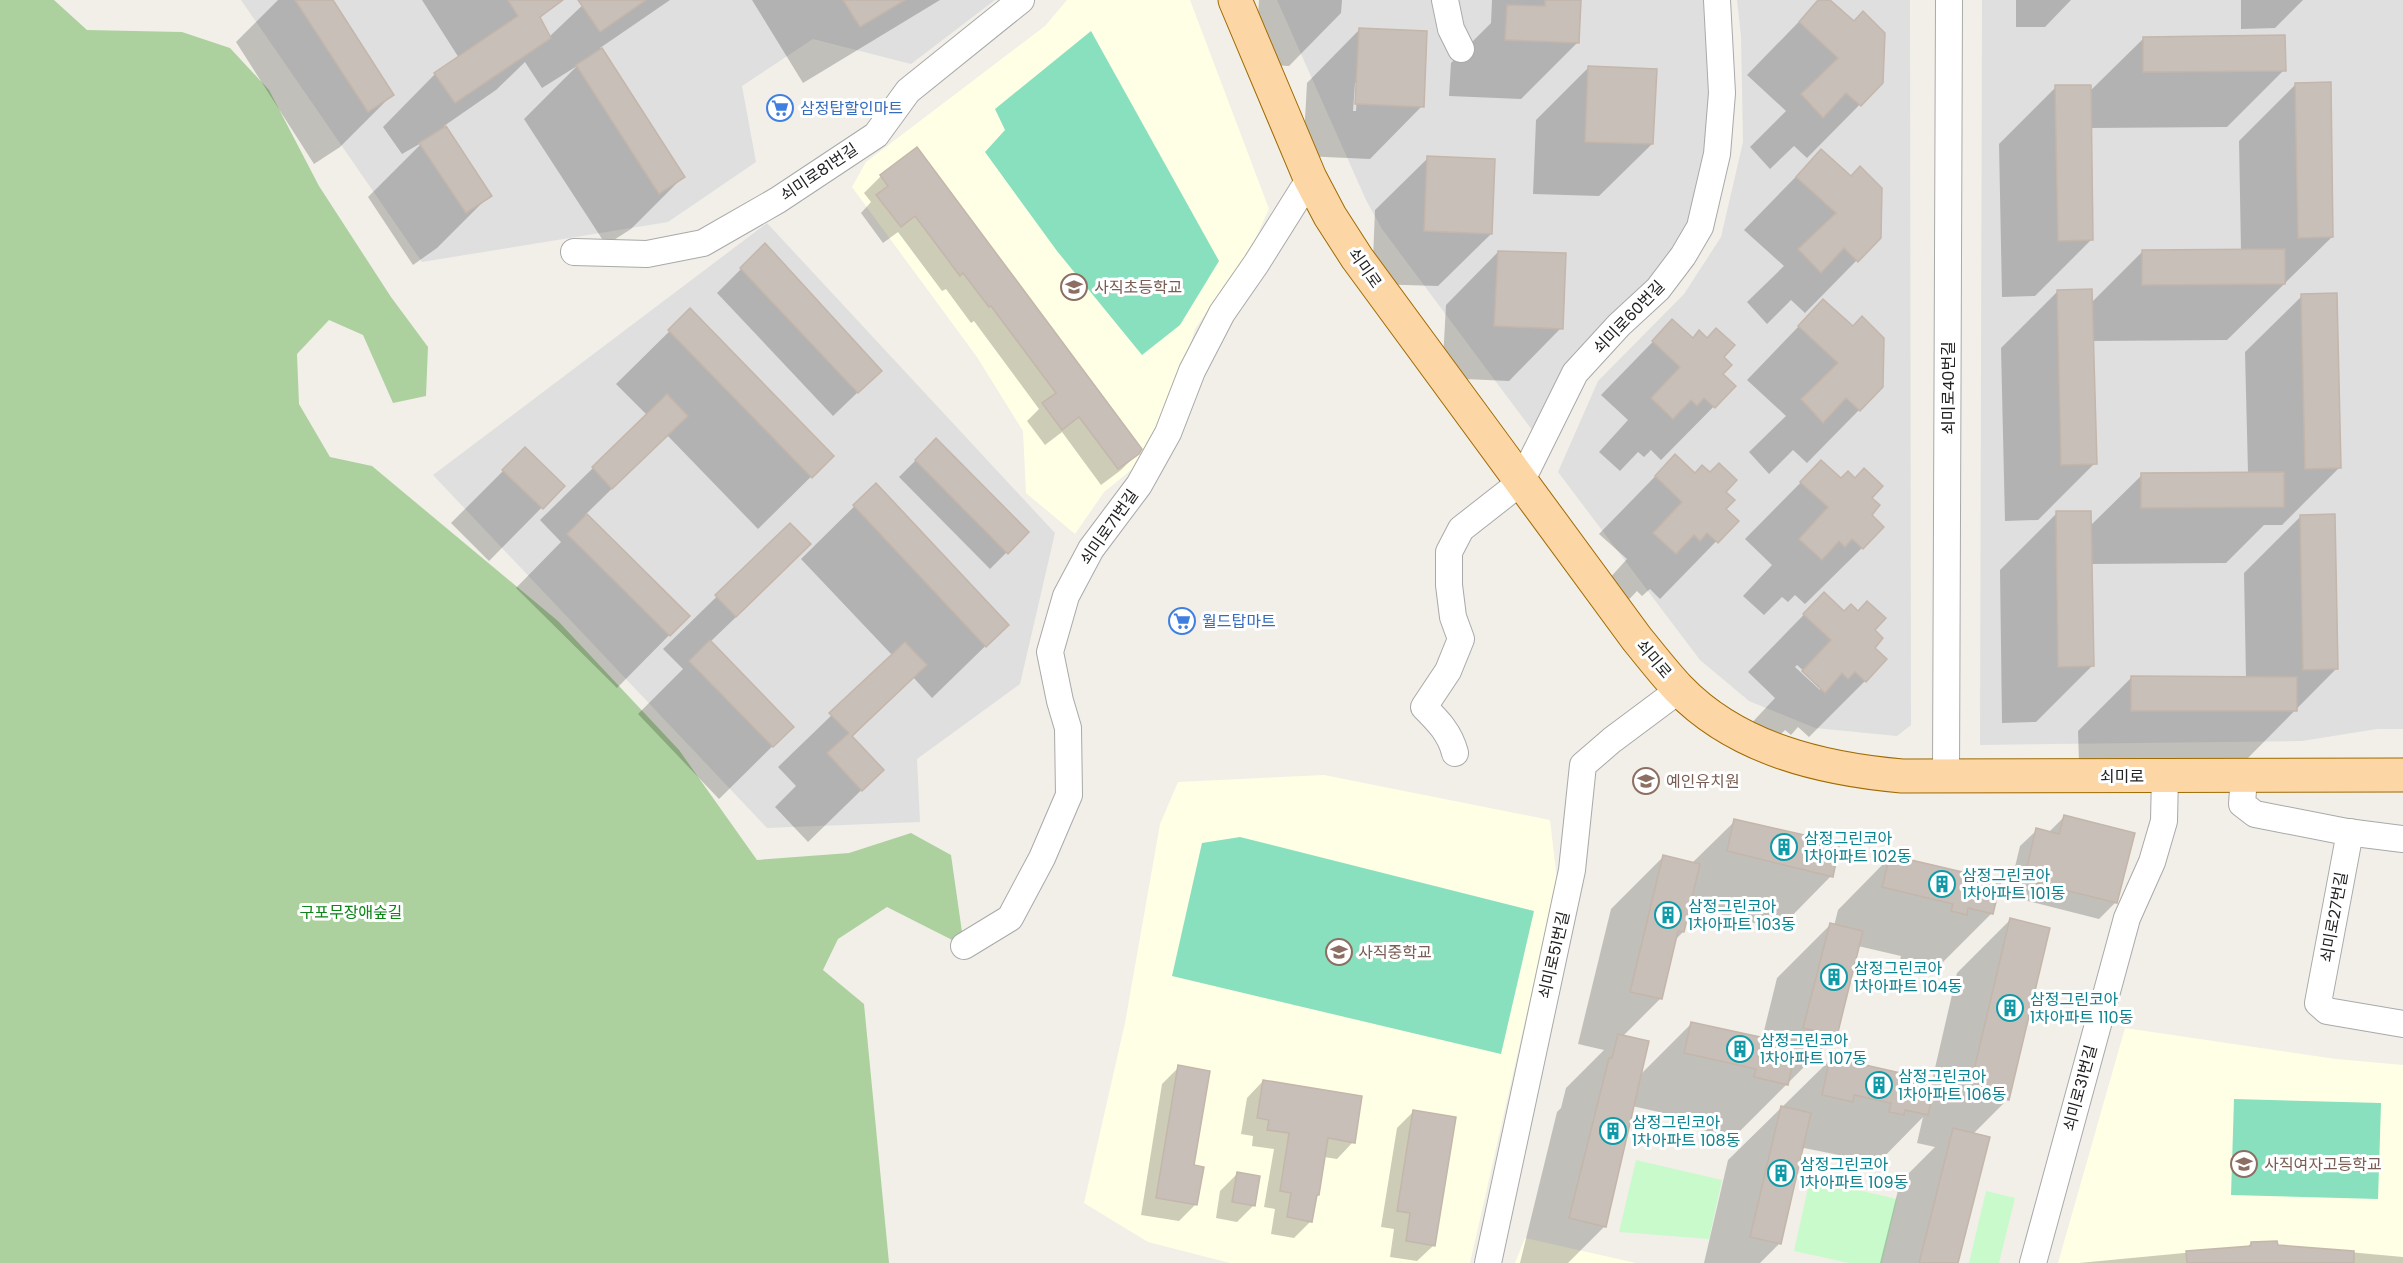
<svg xmlns="http://www.w3.org/2000/svg" width="2403" height="1263" font-family="Poppins,'Noto Sans KR',sans-serif">
  <style>
    .residential { fill: #e0dfdf }
    .education { fill: #ffffe5 }
    .forest { fill: #add19e }
    .park { fill: #c8facc }
    .pitch { fill: #88e0be }
    .shadow { fill: #0003; fill-rule: evenodd }
    .building { fill: #c7bfb8; stroke: #c4b6ab; stroke-width: 1.5 }
    .lines { fill: none; stroke-linecap: round; stroke-linejoin: round }
    .minor-casing { stroke: #a9a9a9; stroke-width: 28 }
    .major-casing { stroke: #a06b00; stroke-width: 35 }
    .minor { stroke: #fff; stroke-width: 26 }
    .major { stroke: #fcd6a4; stroke-width: 33 }
    .labels { text-anchor: middle; dominant-baseline: central; stroke-width: 6; stroke-linejoin: round; paint-order: stroke }
    .shop-label { font-size: 16px; fill: #366cbe; stroke: #fff; text-anchor: start }
    .street-label { font-size: 16px; fill: #222; stroke: #fff }
    .education-label { font-size: 16px; fill: #785e54; stroke: #fff; text-anchor: start }
    .culture-label { font-size: 16px; fill: #0d838f; stroke: #fff; text-anchor: start }
    .park-label { font-size: 16px; fill: #0c8416; stroke: #fff }
  </style>
  <rect width="100%" height="100%" fill="#f2efe9"/>
  <g class="residential">
    <polygon points="241,0 995,0 911,64 813,39 742,86 756,162 668,222 422,262"/>
    <polygon points="1277,0 1706,0 1710,63 1709,111 1705,151 1687,226 1650,282 1575,352 1564,366 1539,430 1532,430 1382,229 1366,200"/>
    <polygon points="1737,0 1910,0 1911,725 1897,736 1815,728 1749,701 1700,660 1558,472 1598,381 1684,294 1721,237 1743,142 1741,36"/>
    <polygon points="1982,0 2403,0 2403,729 2377,729 2302,741 1980,745"/>
    <polygon points="767,223 1055,533 1020,684 917,759 920,822 767,828 433,475"/>
  </g>
  <g class="education">
    <polygon points="1067,0 1190,0 1269,209 1252,246 1195,329 1168,416 1146,458 1104,492 1075,534 1026,493 1023,431 977,357 852,187 866,162 1045,26"/>
    <polygon points="1324,775 1550,820 1557,880 1470,1263 1230,1263 1148,1242 1084,1203 1125,1023 1160,824 1178,782"/>
    <polygon points="2125,1028 2336,1059 2403,1065 2403,1263 2058,1263"/>
    <polygon points="1525,1238 1636,1263 1515,1263"/>
  </g>
  <polygon class="forest" points="0,0 54,0 87,30 182,32 230,48 269,90 319,186 391,297 428,347 426,396 393,403 363,335 329,320 297,354 299,404 330,457 372,466 558,621 679,750 757,860 849,853 911,833 951,855 964,946 887,907 838,939 823,970 864,1004 889,1263 0,1263"/>
  <g class="park">
    <polygon points="1636,1160 1722,1180 1709,1239 1619,1232"/>
    <polygon points="1810,1179 1897,1199 1882,1263 1849,1263 1794,1251"/>
    <polygon points="1986,1191 2015,1198 1999,1263 1969,1263"/>
  </g>
  <g class="pitch">
    <polygon points="1091,31 1219,261 1180,325 1142,355 1057,251 985,152 1005,130 995,109"/>
    <polygon points="1240,837 1534,911 1501,1054 1172,976 1202,843"/>
    <polygon points="2234,1099 2381,1103 2378,1199 2231,1195"/>
  </g>
  <g class="shadow">
    <polygon points="278,0 331,0 392,95 340,147 314,164 236,42"/>
    <polygon points="422,0 547,0 552,7 539,19 549,37 588,0 670,0 600,48 683,177 631,229 606,245 524,119 577,66 542,88 525,62 496,90 444,126 490,195 437,248 413,265 368,197 423,142 402,154 383,127 435,74 459,58"/>
    <polygon points="752,0 940,0 803,83"/>
    <polygon points="1259,0 1342,0 1341,13 1289,66 1255,64"/>
    <polygon points="1492,0 1580,0 1578,42 1521,99 1449,96 1451,63 1491,23"/>
    <polygon points="1820,0 1828,0 1882,82 1807,158 1794,146 1770,169 1750,147 1786,111 1747,75"/>
    <polygon points="2016,0 2071,0 2045,27 2016,27"/>
    <polygon points="2241,0 2303,0 2275,28 2241,29"/>
    <path d="M1359,30l63,76 -52,53 -67,-3 4,-73zM1355,83h3l-2,28h-3z"/>
    <polygon points="2144,38 2284,70 2227,127 2090,128 2092,239 2035,296 2002,297 1999,144 2056,87 2089,92"/>
    <polygon points="1589,67 1652,144 1599,196 1533,194 1536,120"/>
    <polygon points="2296,84 2332,237 2227,340 2092,341 2095,463 2038,520 2005,521 2001,348 2058,291 2091,303 2143,251 2241,251 2239,141"/>
    <polygon points="917,149 1138,453 1121,470 1101,485 1062,432 1045,445 1027,421 1039,409 974,321 971,323 946,289 942,291 898,232 883,243 861,213 871,202 864,193 881,176"/>
    <polygon points="1821,151 1857,260 1805,313 1791,300 1767,324 1747,302 1784,266 1744,230"/>
    <polygon points="1428,158 1491,234 1438,286 1372,284 1375,210"/>
    <polygon points="765,245 880,371 833,416 717,293"/>
    <polygon points="1498,252 1561,328 1509,381 1442,378 1446,305"/>
    <polygon points="2302,296 2339,468 2282,525 2264,525 2226,563 2091,564 2092,666 2036,722 2002,723 2000,570 2057,513 2090,526 2142,475 2248,473 2245,352"/>
    <polygon points="1823,301 1859,410 1807,463 1793,450 1769,474 1749,452 1786,416 1747,380"/>
    <polygon points="690,311 832,456 758,529 667,435 585,515 688,616 617,688 516,588 561,542 540,520 647,415 616,384"/>
    <polygon points="1673,321 1734,386 1661,460 1651,450 1644,457 1638,452 1620,471 1599,452 1628,420 1601,395"/>
    <polygon points="936,440 1027,532 990,569 899,477"/>
    <polygon points="525,449 563,486 489,561 451,523"/>
    <polygon points="1675,456 1695,475 1724,492 1724,509 1736,521 1660,599 1650,589 1642,596 1637,591 1619,610 1598,591 1627,559 1599,534"/>
    <polygon points="1821,462 1841,480 1870,498 1869,515 1862,548 1805,604 1795,595 1788,602 1782,597 1764,615 1743,596 1772,565 1745,539"/>
    <polygon points="876,485 1007,625 932,698 913,677 851,738 882,770 808,842 775,807 796,786 778,767 893,656 801,559"/>
    <polygon points="2301,516 2336,669 2243,763 2079,763 2078,731 2131,678 2246,678 2244,573"/>
    <polygon points="790,525 757,597 710,642 792,727 719,799 638,714 683,669 663,649"/>
    <path d="M1824,594l20,19 14,-1 15,18 -1,18 -7,33 -56,56 -11,-10 -7,8 -6,-5 -18,18 -21,-19 29,-31 -27,-26zM1797,665l23,21v4l-25,-23z"/>
    <polygon points="2064,817 2116,902 2099,919 2008,896 2020,846 2037,830 2048,833"/>
    <polygon points="1735,821 1831,876 1779,929 1689,907 1683,932 1674,941 1660,999 1623,1036 1639,1076 1691,1024 1762,1039 1777,978 1830,925 1834,926 1838,910 1890,857 1992,913 1939,966 1918,961 1913,967 1899,964 1901,956 1858,946 1836,1035 1734,1137 1702,1130 1704,1122 1632,1106 1605,1226 1568,1263 1520,1263 1557,1112 1561,1108 1566,1088 1604,1050 1578,1044 1611,909 1663,857 1692,863"/>
    <polygon points="2010,920 2008,1099 1973,1134 1957,1263 1880,1263 1900,1182 1935,1147 1917,1143 1923,1117 1874,1167 1855,1162 1850,1167 1838,1164 1839,1155 1804,1148 1801,1151 1779,1244 1760,1263 1704,1263 1728,1160 1831,1059 1932,1081 1957,973"/>
    <polygon points="1179,1067 1196,1204 1179,1221 1141,1215 1162,1084"/>
    <polygon points="1263,1081 1353,1142 1337,1159 1324,1157 1311,1221 1294,1238 1271,1234 1275,1209 1264,1207 1274,1149 1252,1146 1253,1136 1241,1134 1247,1098"/>
    <polygon points="1413,1112 1434,1245 1417,1261 1390,1257 1394,1229 1381,1227 1397,1128"/>
    <polygon points="1237,1174 1254,1205 1237,1222 1216,1218 1220,1191"/>
    <polygon points="2251,1243 2403,1257 2403,1263 2079,1263 2247,1247"/>
  </g>
  <g class="building">
    <polygon points="295,0 333,0 394,95 368,112"/>
    <polygon points="508,0 563,0 540,17 551,38 455,103 434,73 518,16"/>
    <polygon points="578,0 646,0 600,32"/>
    <polygon points="843,0 905,0 860,27"/>
    <polygon points="1545,0 1581,0 1579,43 1505,40 1507,5 1545,6"/>
    <polygon points="1818,0 1830,0 1854,21 1863,11 1885,33 1883,83 1861,106 1846,93 1823,118 1801,94 1838,58 1799,22"/>
    <polygon points="1359,28 1427,31 1424,107 1355,104"/>
    <polygon points="2285,35 2286,71 2143,72 2143,37"/>
    <polygon points="602,48 685,177 659,194 576,65"/>
    <polygon points="1588,66 1657,69 1653,144 1585,142"/>
    <polygon points="2331,82 2333,237 2298,238 2295,83"/>
    <polygon points="2055,85 2091,85 2093,240 2058,241"/>
    <polygon points="446,126 492,196 466,213 419,143"/>
    <polygon points="917,147 1142,449 1139,454 1118,469 1079,417 1062,430 1042,403 1056,393 991,306 989,307 963,273 960,276 915,216 901,227 876,195 888,186 880,175"/>
    <polygon points="1821,149 1851,176 1860,166 1882,188 1881,238 1858,262 1844,248 1821,273 1798,249 1836,213 1796,177"/>
    <polygon points="1427,156 1495,159 1492,234 1424,231"/>
    <polygon points="765,243 882,371 858,393 740,268"/>
    <polygon points="2285,249 2285,284 2142,285 2142,250"/>
    <polygon points="1498,251 1566,253 1563,329 1494,326"/>
    <polygon points="2092,289 2097,464 2061,465 2057,290"/>
    <polygon points="2337,293 2341,468 2305,469 2301,294"/>
    <polygon points="1823,299 1853,326 1862,316 1884,338 1883,387 1860,411 1846,398 1823,423 1801,399 1838,363 1798,326"/>
    <polygon points="690,308 834,456 812,478 668,330"/>
    <polygon points="1672,319 1693,338 1699,330 1707,338 1716,328 1735,345 1724,357 1732,365 1723,374 1736,386 1715,408 1704,398 1697,406 1691,400 1673,419 1651,398 1680,367 1652,341"/>
    <polygon points="667,394 688,416 612,489 592,467"/>
    <polygon points="936,438 1029,532 1008,554 915,460"/>
    <polygon points="525,447 565,486 543,509 502,470"/>
    <polygon points="1675,454 1695,473 1702,465 1710,472 1719,463 1737,480 1726,492 1735,500 1726,509 1739,521 1718,543 1707,533 1700,541 1694,535 1676,554 1653,533 1682,502 1655,476"/>
    <polygon points="1821,460 1841,478 1848,471 1855,478 1864,468 1883,486 1872,498 1880,505 1872,515 1884,527 1863,549 1852,539 1845,547 1839,541 1822,560 1799,539 1828,507 1800,482"/>
    <polygon points="2284,472 2284,507 2141,508 2141,473"/>
    <polygon points="876,483 1009,625 986,647 853,505"/>
    <polygon points="2056,511 2091,511 2094,666 2058,667"/>
    <polygon points="587,514 690,616 670,636 567,534"/>
    <polygon points="2335,514 2338,669 2303,670 2300,515"/>
    <polygon points="790,523 811,544 736,617 715,595"/>
    <polygon points="1824,592 1844,611 1851,604 1858,611 1867,601 1886,618 1875,630 1883,638 1875,648 1887,659 1866,682 1855,672 1848,679 1842,673 1825,693 1802,671 1831,640 1803,614"/>
    <polygon points="710,640 794,727 773,747 689,661"/>
    <polygon points="905,642 927,665 852,736 884,770 862,791 827,753 849,733 829,713"/>
    <polygon points="2131,676 2297,677 2297,711 2131,711"/>
    <polygon points="2064,815 2135,833 2117,903 2024,880 2036,828 2059,834"/>
    <polygon points="1734,819 1840,843 1833,877 1727,851"/>
    <polygon points="1663,855 1700,864 1684,932 1678,931 1662,999 1630,992"/>
    <polygon points="1890,855 2001,881 1993,914 1968,908 1967,915 1951,911 1953,904 1882,887"/>
    <polygon points="2010,918 2050,928 2009,1100 1969,1091"/>
    <polygon points="1830,923 1863,931 1837,1036 1803,1028"/>
    <polygon points="1691,1022 1797,1045 1788,1085 1754,1077 1756,1069 1684,1053"/>
    <polygon points="1618,1034 1649,1041 1606,1227 1569,1218 1609,1058 1612,1058"/>
    <polygon points="1830,1057 1936,1081 1928,1115 1905,1110 1904,1115 1889,1112 1891,1103 1854,1095 1853,1102 1822,1095"/>
    <polygon points="1178,1065 1210,1071 1194,1165 1204,1167 1197,1205 1156,1198"/>
    <polygon points="1263,1080 1362,1096 1355,1143 1328,1138 1319,1195 1317,1195 1312,1222 1287,1217 1291,1193 1280,1191 1289,1133 1267,1130 1269,1120 1257,1118"/>
    <polygon points="1781,1106 1811,1113 1781,1244 1750,1237"/>
    <polygon points="1413,1110 1456,1117 1435,1246 1406,1241 1410,1213 1397,1211"/>
    <polygon points="1953,1128 1990,1137 1958,1263 1919,1263"/>
    <polygon points="1237,1172 1260,1176 1255,1206 1232,1202"/>
    <polygon points="2277,1241 2278,1245 2354,1251 2354,1263 2187,1263 2186,1251 2251,1246 2251,1242"/>
  </g>
  <g class="lines">
    <defs>
      <g id="minor">
        <polyline points="1445,0 1451,29 1461,49"/>
        <polyline points="574,252 647,254 703,243 778,200 876,135 908,91 1021,0"/>
        <path d="M1455,753c-5,-20 -17,-32 -31,-46l24,-36 13,-32 -8,-22 -4,-32v-33l12,-23 60,-47 54,-109 44,-48 39,-36 25,-33 17,-29 17,-73 5,-61 -5,-93"/>
        <polyline points="1946,776 1949,0"/>
        <polyline points="2244,776 2242,804 2255,814 2347,832 2403,839"/>
        <polyline points="2350,832 2318,1003 2327,1011 2403,1024"/>
        <polyline points="964,946 1010,918 1042,858 1069,795 1068,728 1060,701 1050,652 1066,596 1091,549 1139,485 1168,433 1192,371 1222,313 1256,264 1310,178"/>
        <polyline points="1488,1263 1572,870 1583,765 1612,740 1679,690"/>
        <polyline points="2033,1263 2127,918 2152,862 2164,821 2165,776"/>
      </g>
      <path id="major" d="M1235,0l75,178 20,38 27,42 280,381c14,17 27,34 42,50 58,60 143,80 223,87l501,-1"/>
    </defs>
    <use href="#minor" class="minor-casing"/>
    <use href="#major" class="major-casing"/>
    <use href="#minor" class="minor"/>
    <use href="#major" class="major"/>
  </g>
  <defs>
    <symbol id="supermarket-ring" viewBox="-11 -11 22 22"><circle r="9.5" fill="#fff" stroke="#3f7fe0" stroke-width="1.5"/><path d="M-6-5.5h2.5l.6 2H6L4.5 2H-2.5L-4.4-4H-6ZM-1.5 3.2a1.3 1.3 0 1 0 .1 0ZM3 3.2a1.3 1.3 0 1 0 .1 0Z" fill="#3f7fe0"/></symbol>
    <symbol id="school-ring" viewBox="-11 -11 22 22"><circle r="9.5" fill="#fff" stroke="#8d6e63" stroke-width="1.5"/><path d="M0-5L7-2L0 1L-7-2ZM-4 1L0 2.5L4 1V4Q0 6-4 4Z" fill="#8d6e63"/></symbol>
    <symbol id="building-ring" viewBox="-11 -11 22 22"><circle r="9.5" fill="#fff" stroke="#0f9aa8" stroke-width="1.5"/><path d="M-4-6H4V6H1V3H-1V6H-4ZM-2.5-4.3h1.7v1.8h-1.7ZM.8-4.3h1.7v1.8H.8ZM-2.5-1h1.7V.8h-1.7ZM.8-1h1.7V.8H.8Z" fill="#0f9aa8"/></symbol>
  </defs>
  <g fill-rule="evenodd">
    <use href="#supermarket-ring" x="765" y="93" width="30" height="30"/>
    <use href="#school-ring" x="1059" y="272" width="30" height="30"/>
    <use href="#supermarket-ring" x="1167" y="606" width="30" height="30"/>
    <use href="#school-ring" x="1631" y="766" width="30" height="30"/>
    <use href="#building-ring" x="1769" y="832" width="30" height="30"/>
    <use href="#building-ring" x="1927" y="869" width="30" height="30"/>
    <use href="#building-ring" x="1653" y="900" width="30" height="30"/>
    <use href="#school-ring" x="1324" y="937" width="30" height="30"/>
    <use href="#building-ring" x="1819" y="962" width="30" height="30"/>
    <use href="#building-ring" x="1995" y="993" width="30" height="30"/>
    <use href="#building-ring" x="1725" y="1034" width="30" height="30"/>
    <use href="#building-ring" x="1864" y="1070" width="30" height="30"/>
    <use href="#building-ring" x="1598" y="1116" width="30" height="30"/>
    <use href="#school-ring" x="2229" y="1149" width="30" height="30"/>
    <use href="#building-ring" x="1766" y="1158" width="30" height="30"/>
  </g>
  <g class="labels">
    <g class="shop-label">
      <text x="800" y="108">삼정탑할인마트</text>
      <text x="1202" y="621">월드탑마트</text>
    </g>
    <g class="street-label">
      <text transform="translate(819 172) rotate(-34)">쇠미로81번길</text>
      <text transform="translate(1365 268) rotate(55)">쇠미로</text>
      <text transform="translate(1629 317) rotate(-46)">쇠미로60번길</text>
      <text transform="translate(1948 388) rotate(-90)">쇠미로40번길</text>
      <text transform="translate(1109 527) rotate(-55)">쇠미로71번길</text>
      <text transform="translate(1654 659) rotate(50)">쇠미로</text>
      <text x="2122" y="776">쇠미로</text>
      <text transform="translate(2334 917) rotate(-80)">쇠미로27번길</text>
      <text transform="translate(1554 955) rotate(-77)">쇠미로51번길</text>
      <text transform="translate(2080 1088) rotate(-75)">쇠미로31번길</text>
    </g>
    <g class="education-label">
      <text x="1094" y="287">사직초등학교</text>
      <text x="1666" y="781">예인유치원</text>
      <text x="1358" y="952">사직중학교</text>
      <text x="2264" y="1164">사직여자고등학교</text>
    </g>
    <g class="culture-label">
      <text x="1804" y="838">삼정그린코아<tspan x="1804" dy="18">1차아파트 102동</tspan></text>
      <text x="1962" y="875">삼정그린코아<tspan x="1962" dy="18">1차아파트 101동</tspan></text>
      <text x="1688" y="906">삼정그린코아<tspan x="1688" dy="18">1차아파트 103동</tspan></text>
      <text x="1854" y="968">삼정그린코아<tspan x="1854" dy="18">1차아파트 104동</tspan></text>
      <text x="2030" y="999">삼정그린코아<tspan x="2030" dy="18">1차아파트 110동</tspan></text>
      <text x="1760" y="1040">삼정그린코아<tspan x="1760" dy="18">1차아파트 107동</tspan></text>
      <text x="1898" y="1076">삼정그린코아<tspan x="1898" dy="18">1차아파트 106동</tspan></text>
      <text x="1632" y="1122">삼정그린코아<tspan x="1632" dy="18">1차아파트 108동</tspan></text>
      <text x="1800" y="1164">삼정그린코아<tspan x="1800" dy="18">1차아파트 109동</tspan></text>
    </g>
    <g class="park-label">
      <text x="351" y="912">구포무장애숲길</text>
    </g>
  </g>
</svg>
